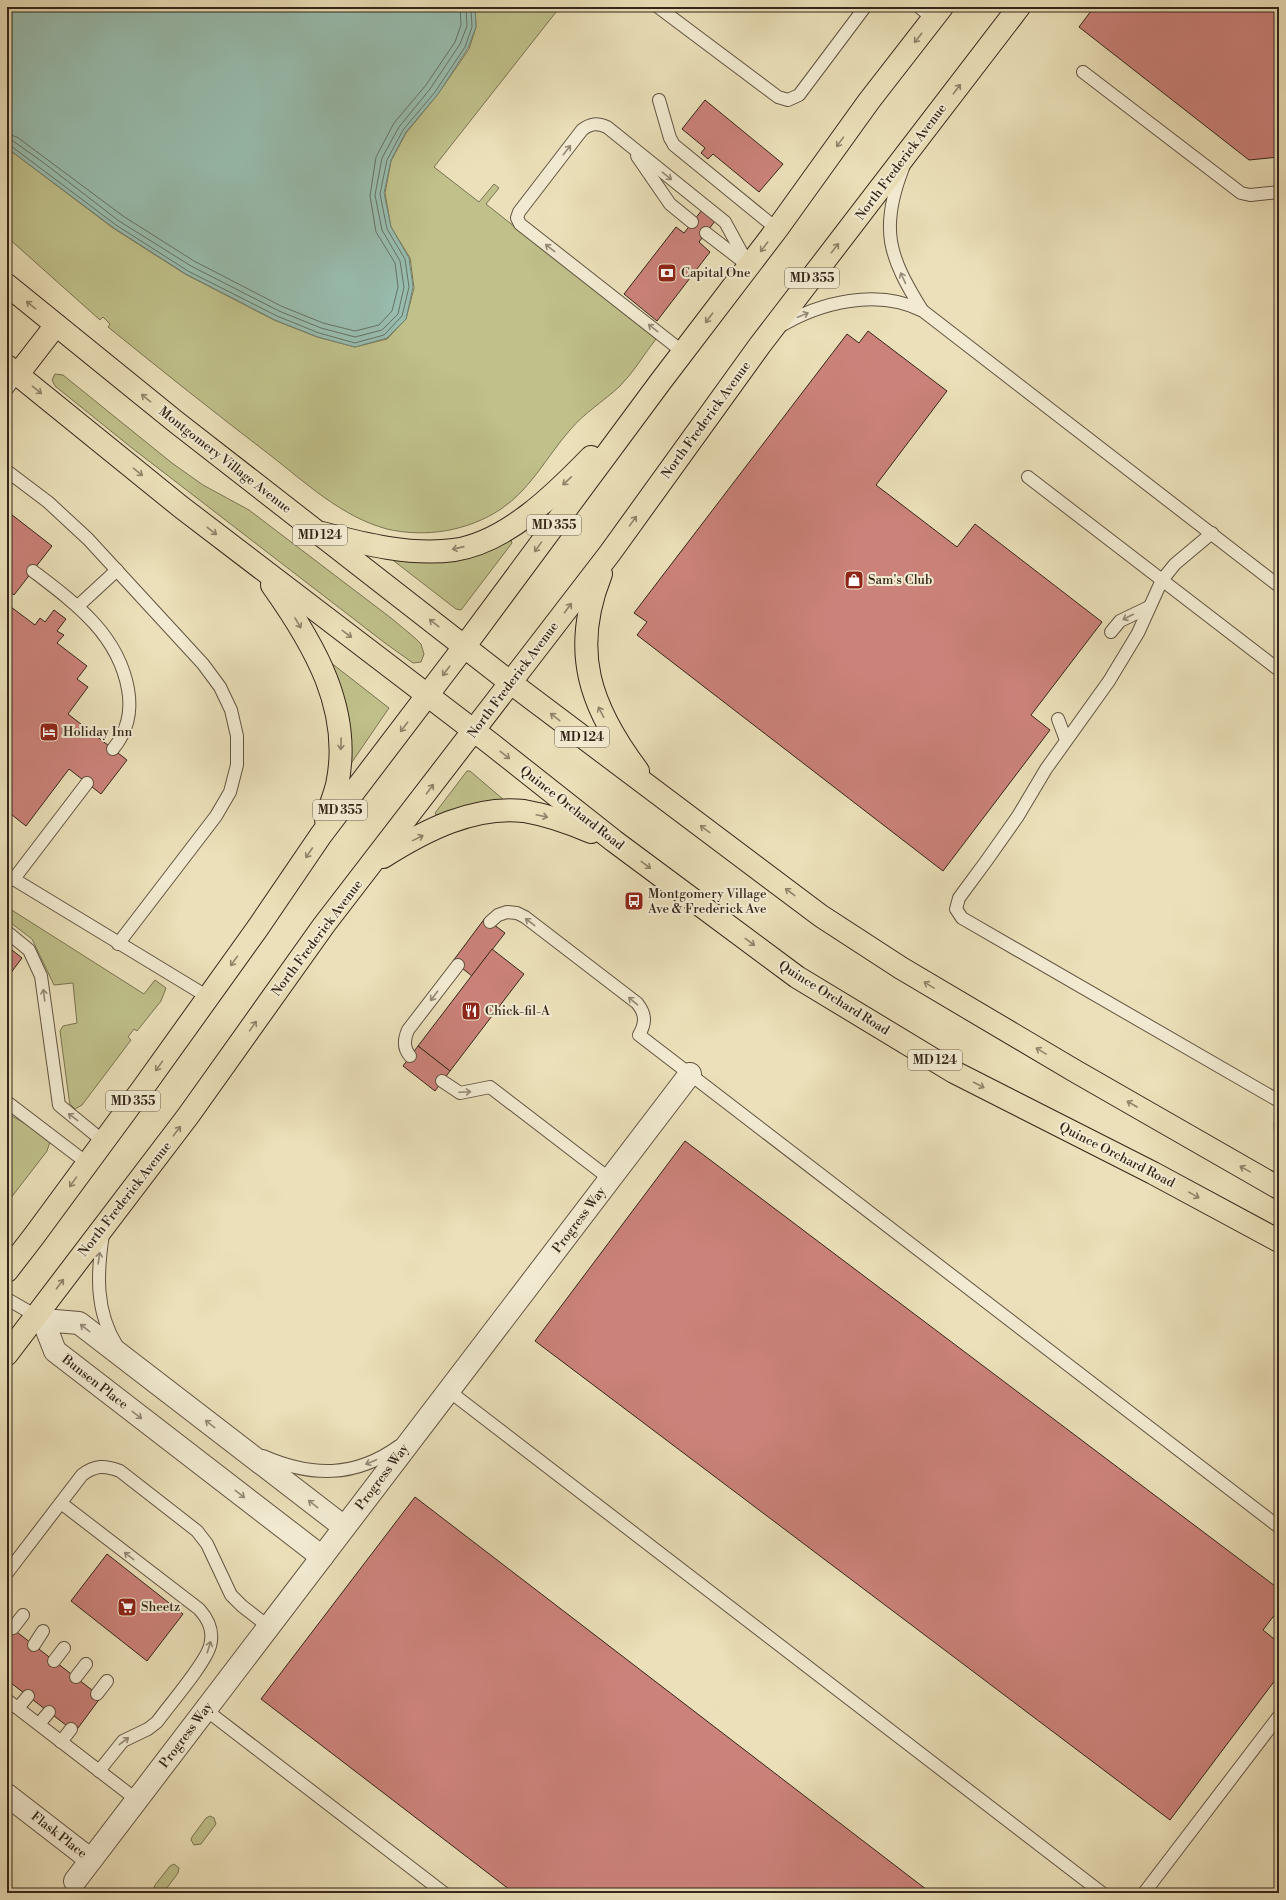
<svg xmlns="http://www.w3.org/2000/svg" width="1286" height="1900" font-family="'Libre Bodoni',serif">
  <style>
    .green { fill: #bfc08a; stroke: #7a7352 }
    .water { fill: #98bdaf; stroke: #708173 }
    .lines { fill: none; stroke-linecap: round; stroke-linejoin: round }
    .shore { stroke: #667264; stroke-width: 1 }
    .building { fill: #cb827a; stroke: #35261a }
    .service-casing { stroke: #625442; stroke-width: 14 }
    .minor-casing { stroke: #625442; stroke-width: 24 }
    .primary-casing { stroke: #35261a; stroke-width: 24 }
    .service { stroke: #f2ebd2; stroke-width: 12 }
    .minor { stroke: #f2ebd2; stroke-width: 22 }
    .primary { stroke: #ebe0b9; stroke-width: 22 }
    .oneway { stroke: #90836a }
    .oneway2 { stroke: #948876 }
    .labels { text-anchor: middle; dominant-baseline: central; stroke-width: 4; stroke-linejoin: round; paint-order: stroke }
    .shield { fill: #f2ebd2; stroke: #6e6151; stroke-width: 1 }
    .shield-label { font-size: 12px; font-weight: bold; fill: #35261a }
    .street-label { font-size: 13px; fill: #35261a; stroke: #f2ebd2 }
    .poi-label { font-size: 13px; fill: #35261a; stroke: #f2ebd2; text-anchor: start }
  </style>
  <rect width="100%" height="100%" fill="#ebe0b9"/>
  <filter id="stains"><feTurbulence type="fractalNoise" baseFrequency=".005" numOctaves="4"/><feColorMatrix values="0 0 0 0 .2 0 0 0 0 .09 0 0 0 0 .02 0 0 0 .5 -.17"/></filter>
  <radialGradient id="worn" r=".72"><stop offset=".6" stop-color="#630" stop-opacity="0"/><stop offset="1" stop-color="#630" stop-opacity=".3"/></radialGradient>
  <g class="green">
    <path d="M475,7h85l-126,160 45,35 15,-18 5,4 -13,16 170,135c-12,15 -22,33 -36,47 -16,15 -36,27 -50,44 -23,26 -39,59 -69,79 -33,22 -75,29 -114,20 -45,-12 -81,-46 -117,-74 -55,-42 -109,-85 -162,-128l2,-3 -7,-7 -3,3 -93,-83v-89l106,80 72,46 89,46 43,17 38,10 32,-8 19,-20 8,-31 -4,-30 -19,-31 -6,-34 6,-32 15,-28 32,-39 31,-45 7,-22z"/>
    <polygon points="55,374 63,375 172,463 203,485 249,510 391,618 415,638 421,644 424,654 421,662 413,663 385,643 132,448 55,386 52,380"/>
    <polygon points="509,540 511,540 512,543 461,610 456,609 394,561"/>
    <polygon points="330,662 389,708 350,765"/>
    <polygon points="467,771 470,771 504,800 436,815 435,813"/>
    <polygon points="7,907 144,994 155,980 166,988 161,1001 137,1031 134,1029 128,1037 131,1040 82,1105 75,1109 70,1104 69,1099 60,1031 63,1026 77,1023 73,983 54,985 32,939 7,920"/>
    <polygon points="7,1113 51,1139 47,1151 7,1203"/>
    <polygon points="1274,1122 1279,1125 1279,1150 1275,1148"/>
    <polygon points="210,1816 214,1818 216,1824 201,1844 194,1845 191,1840 192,1837 206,1818"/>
    <polygon points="174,1864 179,1868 178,1873 164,1892 157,1892 154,1888 155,1885 170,1866"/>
  </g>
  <polygon class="water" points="7,7 475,7 476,27 468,48 438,94 406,132 391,160 384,193 391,227 409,258 413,287 406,319 387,338 355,347 318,337 275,320 186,274 114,228 7,148"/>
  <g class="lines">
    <g class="shore">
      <polyline points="7,134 17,137 123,216 194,261 281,306 323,323 355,331 379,325 392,311 398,287 395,263 376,232 370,196 376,157 394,123 426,85 455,42 461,25 460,7"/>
      <polyline points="7,140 13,141 44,163 119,221 191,266 279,311 321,328 355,337 382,330 398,314 404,287 400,261 382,230 375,195 382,158 399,127 430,89 460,44 467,26 466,7"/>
      <polyline points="7,145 11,146 116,225 188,271 277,316 319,333 355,343 384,335 402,316 409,287 405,259 387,229 380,194 387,160 403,130 435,92 465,47 472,27 471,7"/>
    </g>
  </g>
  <g class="building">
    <polygon points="1094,7 1279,7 1279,157 1249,160 1079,27"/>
    <polygon points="705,100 783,164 759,192 713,154 708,159 701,153 705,148 682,129"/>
    <polygon points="702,210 715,221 699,242 710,252 657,321 624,294 676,227 684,233"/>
    <polygon points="868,331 947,391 876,485 957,547 975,524 1102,622 1031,715 1050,730 943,871 637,635 647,622 634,613 847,334 859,343"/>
    <polygon points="7,511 52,546 14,595 7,589"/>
    <polygon points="7,604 35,625 40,618 45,622 54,610 66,619 57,631 64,635 57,643 87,666 77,679 88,687 68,714 127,760 101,794 69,769 26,826 7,811"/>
    <polygon points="485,918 505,933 472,976 453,961"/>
    <polygon points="7,946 22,958 7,978"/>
    <polygon points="492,949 524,974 450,1071 418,1046"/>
    <polygon points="418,1046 450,1071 435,1091 403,1066"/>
    <polygon points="685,1141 1279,1589 1279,1609 1263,1630 1279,1643 1279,1675 1170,1820 535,1341"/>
    <polygon points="415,1497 931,1893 514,1893 261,1699"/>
    <polygon points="107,1554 183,1614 147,1661 71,1601"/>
    <polygon points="9,1626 101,1697 75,1732 7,1680 7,1629"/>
  </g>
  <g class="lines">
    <defs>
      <g id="service">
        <polyline points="658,7 778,97 788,100 799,95 865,7"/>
        <polyline points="919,7 933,18"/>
        <polyline points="1083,72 1241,193 1250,195 1279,192"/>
        <polyline points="659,100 670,138 674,145 777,229"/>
        <polyline points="637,156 670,204 692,222"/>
        <path d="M903,168c-24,61 -14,89 19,142"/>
        <polyline points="706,233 745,263"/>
        <path d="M779,327c41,-25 99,-39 144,-16l356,275"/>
        <path d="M683,352l-163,-128 -3,-6 2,-6 63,-82c9,-7 15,-7 25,-3l118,95 24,44"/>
        <polyline points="7,389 18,374"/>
        <polyline points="7,471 48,502 88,539 203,664 220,687 231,710 237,736 237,765 230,792 216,816 118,944"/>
        <polyline points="1028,477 1279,670"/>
        <polyline points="1212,533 1175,564 1162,580 1138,633 1109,681 1046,769 1018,816 987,860 959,898 956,909 962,918 1279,1101"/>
        <path d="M33,571c42,32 85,63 95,118 4,22 -1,43 -15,60"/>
        <polyline points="78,606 117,570"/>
        <polyline points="1111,632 1120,621 1149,607"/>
        <polyline points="1058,719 1066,740"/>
        <polyline points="7,875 208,997"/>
        <polyline points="13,880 87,783"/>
        <path d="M490,922l8,-7 9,-3 10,1 8,4 112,86c9,11 9,20 2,32l640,492"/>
        <polyline points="7,932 29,950 41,976 59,1105 103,1141"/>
        <path d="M410,1056c-7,-8 -6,-17 -2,-26l50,-65"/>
        <polyline points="442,1081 460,1093 490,1087 610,1179"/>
        <polyline points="7,1102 87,1163"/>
        <path d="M103,1234c-6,39 -8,77 14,112"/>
        <polyline points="7,1299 40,1318"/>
        <polyline points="449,1391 1102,1893"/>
        <path d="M263,1456c48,21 92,22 136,-10"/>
        <path d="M61,1503l138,106c10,11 15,22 11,37 -5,18 -40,58 -53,76l-9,7 -25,12 -24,30"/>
        <path d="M7,1573l75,-98c13,-10 23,-10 38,-4l77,60 10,13 24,51 11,11 27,21"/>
        <polyline points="13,1628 23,1615"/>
        <polyline points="34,1645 43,1631"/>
        <polyline points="54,1661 64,1648"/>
        <polyline points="76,1677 86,1664"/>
        <polyline points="97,1694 107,1681"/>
        <polyline points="7,1700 137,1800"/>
        <polyline points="18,1708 28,1696"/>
        <polyline points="206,1710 444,1893"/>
        <polyline points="39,1724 49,1712"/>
        <polyline points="61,1742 71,1729"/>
        <polyline points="1144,1893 1279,1716"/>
      </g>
      <g id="minor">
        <polyline points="322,1557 55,1351 43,1320 79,1323 344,1527"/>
        <polyline points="7,1795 91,1860"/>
        <polyline points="75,1881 690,1074"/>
      </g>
      <g id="primary">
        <polyline points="7,285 176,422 511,683 821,916 901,968 1075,1071 1279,1188"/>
        <polyline points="7,366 181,507 490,743 614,841 797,977 954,1072 1153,1173 1279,1241"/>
        <polyline points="18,374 56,325"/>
        <path d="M322,533c42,11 89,23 132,17 53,-8 101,-56 137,-93"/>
        <path d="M601,574c-31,77 -11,133 37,197"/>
        <path d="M272,585c42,59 81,125 65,200 -3,12 -8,23 -11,35"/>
        <path d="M383,857c41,-26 91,-52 141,-46 23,4 46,12 67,21"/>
        <polyline points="7,1271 34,1236 143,1088 257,929 321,835 464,647 661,381 777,229 869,101 942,7"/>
        <polyline points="7,1354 188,1116 324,925 610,553 760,345 1019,7"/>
      </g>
    </defs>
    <use href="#service" class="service-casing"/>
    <use href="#minor" class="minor-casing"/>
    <use href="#primary" class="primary-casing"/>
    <use href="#service" class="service"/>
    <use href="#minor" class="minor"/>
    <use href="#primary" class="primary"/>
  </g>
  <defs><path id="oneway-shaft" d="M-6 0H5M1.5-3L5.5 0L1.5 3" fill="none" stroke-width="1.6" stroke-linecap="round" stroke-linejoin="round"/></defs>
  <g class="oneway">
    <use href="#oneway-shaft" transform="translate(918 38) rotate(128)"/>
    <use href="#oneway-shaft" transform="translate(957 89) rotate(-53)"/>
    <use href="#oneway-shaft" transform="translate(840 142) rotate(126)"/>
    <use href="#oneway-shaft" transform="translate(764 247) rotate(127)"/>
    <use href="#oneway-shaft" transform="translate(835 248) rotate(-52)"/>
    <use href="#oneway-shaft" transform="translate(31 305) rotate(-141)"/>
    <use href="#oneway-shaft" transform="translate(709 318) rotate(127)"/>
    <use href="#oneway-shaft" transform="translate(37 390) rotate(39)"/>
    <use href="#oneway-shaft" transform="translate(146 398) rotate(-141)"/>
    <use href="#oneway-shaft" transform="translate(138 472) rotate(39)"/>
    <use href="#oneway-shaft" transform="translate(567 481) rotate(137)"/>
    <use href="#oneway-shaft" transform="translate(633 521) rotate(-54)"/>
    <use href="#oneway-shaft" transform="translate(212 531) rotate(38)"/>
    <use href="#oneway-shaft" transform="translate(538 547) rotate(126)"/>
    <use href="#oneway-shaft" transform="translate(458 548) rotate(167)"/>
    <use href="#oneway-shaft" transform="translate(568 608) rotate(-53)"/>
    <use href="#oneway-shaft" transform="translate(298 623) rotate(59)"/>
    <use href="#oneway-shaft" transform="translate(434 623) rotate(-142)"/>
    <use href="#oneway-shaft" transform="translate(347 634) rotate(37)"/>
    <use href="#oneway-shaft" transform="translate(446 671) rotate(127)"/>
    <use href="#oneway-shaft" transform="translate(601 712) rotate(-117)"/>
    <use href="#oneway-shaft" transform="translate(555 717) rotate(-142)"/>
    <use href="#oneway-shaft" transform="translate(404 727) rotate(127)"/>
    <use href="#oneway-shaft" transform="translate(341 744) rotate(92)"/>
    <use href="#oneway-shaft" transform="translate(505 755) rotate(38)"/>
    <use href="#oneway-shaft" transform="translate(430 789) rotate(-53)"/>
    <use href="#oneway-shaft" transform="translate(542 816) rotate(12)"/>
    <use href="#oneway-shaft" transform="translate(705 829) rotate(-144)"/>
    <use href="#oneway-shaft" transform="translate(418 838) rotate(-26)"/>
    <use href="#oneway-shaft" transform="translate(309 853) rotate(124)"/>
    <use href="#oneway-shaft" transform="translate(646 865) rotate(37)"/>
    <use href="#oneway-shaft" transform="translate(790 892) rotate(-143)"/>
    <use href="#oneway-shaft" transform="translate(750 942) rotate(37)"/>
    <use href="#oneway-shaft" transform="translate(234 961) rotate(126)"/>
    <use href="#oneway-shaft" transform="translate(929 985) rotate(-149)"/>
    <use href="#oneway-shaft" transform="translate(253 1026) rotate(-55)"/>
    <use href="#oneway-shaft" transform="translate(1041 1051) rotate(-149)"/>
    <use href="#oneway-shaft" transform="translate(159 1066) rotate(126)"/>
    <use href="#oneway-shaft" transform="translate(979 1085) rotate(27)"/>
    <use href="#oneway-shaft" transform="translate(1132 1104) rotate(-150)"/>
    <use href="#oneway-shaft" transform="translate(177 1131) rotate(-53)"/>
    <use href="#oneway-shaft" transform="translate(1245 1169) rotate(-151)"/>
    <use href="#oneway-shaft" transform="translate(73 1182) rotate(126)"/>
    <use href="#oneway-shaft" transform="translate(1194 1195) rotate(29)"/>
    <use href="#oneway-shaft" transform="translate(60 1284) rotate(-53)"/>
  </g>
  <g class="oneway2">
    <use href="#oneway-shaft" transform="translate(567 150) rotate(-52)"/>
    <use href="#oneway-shaft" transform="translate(667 176) rotate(39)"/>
    <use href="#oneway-shaft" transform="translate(550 248) rotate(-142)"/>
    <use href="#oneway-shaft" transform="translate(903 278) rotate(-115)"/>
    <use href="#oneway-shaft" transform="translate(803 315) rotate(-22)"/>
    <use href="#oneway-shaft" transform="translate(653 328) rotate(-142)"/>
    <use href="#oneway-shaft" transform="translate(1128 617) rotate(153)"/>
    <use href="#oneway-shaft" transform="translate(530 922) rotate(-143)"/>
    <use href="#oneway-shaft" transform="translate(44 995) rotate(-97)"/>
    <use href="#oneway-shaft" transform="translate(434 996) rotate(127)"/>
    <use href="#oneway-shaft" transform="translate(633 1001) rotate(-140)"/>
    <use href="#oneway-shaft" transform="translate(465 1092) rotate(-3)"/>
    <use href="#oneway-shaft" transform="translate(73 1117) rotate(-143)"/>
    <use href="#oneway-shaft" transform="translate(99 1258) rotate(-82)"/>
    <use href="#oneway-shaft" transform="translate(85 1328) rotate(-142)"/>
    <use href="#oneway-shaft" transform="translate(137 1415) rotate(38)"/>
    <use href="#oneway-shaft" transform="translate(210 1424) rotate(-142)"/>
    <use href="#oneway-shaft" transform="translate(371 1462) rotate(157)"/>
    <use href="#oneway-shaft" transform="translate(240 1494) rotate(38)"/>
    <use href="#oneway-shaft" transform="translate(313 1504) rotate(-142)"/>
    <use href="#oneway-shaft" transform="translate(129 1556) rotate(-142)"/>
    <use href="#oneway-shaft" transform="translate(209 1647) rotate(-73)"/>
    <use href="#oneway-shaft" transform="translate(124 1741) rotate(-37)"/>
  </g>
  <defs>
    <symbol id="bank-square" viewBox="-11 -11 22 22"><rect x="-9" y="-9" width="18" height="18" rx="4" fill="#8f2418" stroke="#f2ebd2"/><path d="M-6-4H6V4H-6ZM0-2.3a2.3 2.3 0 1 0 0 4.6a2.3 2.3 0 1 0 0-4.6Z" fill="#fff"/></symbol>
    <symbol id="shop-square" viewBox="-11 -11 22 22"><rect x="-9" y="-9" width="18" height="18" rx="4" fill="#8f2418" stroke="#f2ebd2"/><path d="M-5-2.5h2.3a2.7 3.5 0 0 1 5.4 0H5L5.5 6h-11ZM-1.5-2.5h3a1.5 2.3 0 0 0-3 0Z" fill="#fff"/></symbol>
    <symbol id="hotel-square" viewBox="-11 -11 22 22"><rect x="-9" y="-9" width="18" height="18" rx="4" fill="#8f2418" stroke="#f2ebd2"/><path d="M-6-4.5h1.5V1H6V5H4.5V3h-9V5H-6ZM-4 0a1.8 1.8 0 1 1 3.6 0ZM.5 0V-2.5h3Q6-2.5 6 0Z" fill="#fff"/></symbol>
    <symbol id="bus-square" viewBox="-11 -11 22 22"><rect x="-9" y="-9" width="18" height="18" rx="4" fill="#8f2418" stroke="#f2ebd2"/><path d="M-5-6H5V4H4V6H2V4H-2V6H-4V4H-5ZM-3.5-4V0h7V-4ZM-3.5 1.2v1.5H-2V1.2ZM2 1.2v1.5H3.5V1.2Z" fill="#fff"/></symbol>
    <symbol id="restaurant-square" viewBox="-11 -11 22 22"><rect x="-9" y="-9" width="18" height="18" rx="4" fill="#8f2418" stroke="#f2ebd2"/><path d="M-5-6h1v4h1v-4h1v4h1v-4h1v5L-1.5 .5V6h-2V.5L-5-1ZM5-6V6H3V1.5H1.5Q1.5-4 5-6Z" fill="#fff"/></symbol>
    <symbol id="supermarket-square" viewBox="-11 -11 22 22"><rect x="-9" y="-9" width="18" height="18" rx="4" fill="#8f2418" stroke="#f2ebd2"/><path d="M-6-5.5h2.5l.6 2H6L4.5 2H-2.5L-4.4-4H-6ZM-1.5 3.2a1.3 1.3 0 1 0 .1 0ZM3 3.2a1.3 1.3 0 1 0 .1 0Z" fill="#fff"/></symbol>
  </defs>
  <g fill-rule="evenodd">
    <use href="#bank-square" x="656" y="262" width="22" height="22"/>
    <use href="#shop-square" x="843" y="569" width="22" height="22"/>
    <use href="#hotel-square" x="38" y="721" width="22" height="22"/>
    <use href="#bus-square" x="623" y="890" width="22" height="22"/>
    <use href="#restaurant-square" x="460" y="1000" width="22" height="22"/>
    <use href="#supermarket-square" x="116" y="1596" width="22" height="22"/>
  </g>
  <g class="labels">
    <g class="shield">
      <rect x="785" y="268" width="54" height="20" rx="3"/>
      <rect x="527" y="515" width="54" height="20" rx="3"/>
      <rect x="293" y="525" width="54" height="20" rx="3"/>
      <rect x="555" y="727" width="54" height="20" rx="3"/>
      <rect x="313" y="800" width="54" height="20" rx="3"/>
      <rect x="908" y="1050" width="54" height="20" rx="3"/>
      <rect x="106" y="1091" width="54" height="20" rx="3"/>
    </g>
    <g class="shield-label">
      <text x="812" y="278">MD 355</text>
      <text x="554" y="525">MD 355</text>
      <text x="320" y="535">MD 124</text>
      <text x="582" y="737">MD 124</text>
      <text x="340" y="810">MD 355</text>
      <text x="935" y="1060">MD 124</text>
      <text x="133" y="1101">MD 355</text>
    </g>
    <g class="street-label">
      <text transform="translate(901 162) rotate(-53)">North Frederick Avenue</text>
      <text transform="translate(706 420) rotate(-54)">North Frederick Avenue</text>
      <text transform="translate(225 460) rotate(38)">Montgomery Village Avenue</text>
      <text transform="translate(513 680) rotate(-53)">North Frederick Avenue</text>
      <text transform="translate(572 808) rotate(38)">Quince Orchard Road</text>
      <text transform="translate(317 938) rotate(-53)">North Frederick Avenue</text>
      <text transform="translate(834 998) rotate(32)">Quince Orchard Road</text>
      <text transform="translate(1117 1155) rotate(27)">Quince Orchard Road</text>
      <text transform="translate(125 1199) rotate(-52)">North Frederick Avenue</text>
      <text transform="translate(579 1220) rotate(-53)">Progress Way</text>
      <text transform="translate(95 1382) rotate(38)">Bunsen Place</text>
      <text transform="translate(382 1477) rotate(-53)">Progress Way</text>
      <text transform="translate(186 1735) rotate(-53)">Progress Way</text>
      <text transform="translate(59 1835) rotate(38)">Flask Place</text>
    </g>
    <g class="poi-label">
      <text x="681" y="273">Capital One</text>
      <text x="868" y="580">Sam's Club</text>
      <text x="63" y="732">Holiday Inn</text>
      <text x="648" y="894">Montgomery Village<tspan x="648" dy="15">Ave &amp; Frederick Ave</tspan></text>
      <text x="485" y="1011">Chick-fil-A</text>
      <text x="141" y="1607">Sheetz</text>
    </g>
  </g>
  <rect width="1286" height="1900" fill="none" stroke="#ebe0b9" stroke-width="24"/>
  <rect x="8" y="8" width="1270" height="1884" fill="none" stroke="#35261a" stroke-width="2"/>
  <rect x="12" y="12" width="1262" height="1876" fill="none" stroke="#35261a"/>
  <rect width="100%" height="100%" filter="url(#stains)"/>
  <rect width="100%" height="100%" fill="url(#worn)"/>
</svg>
